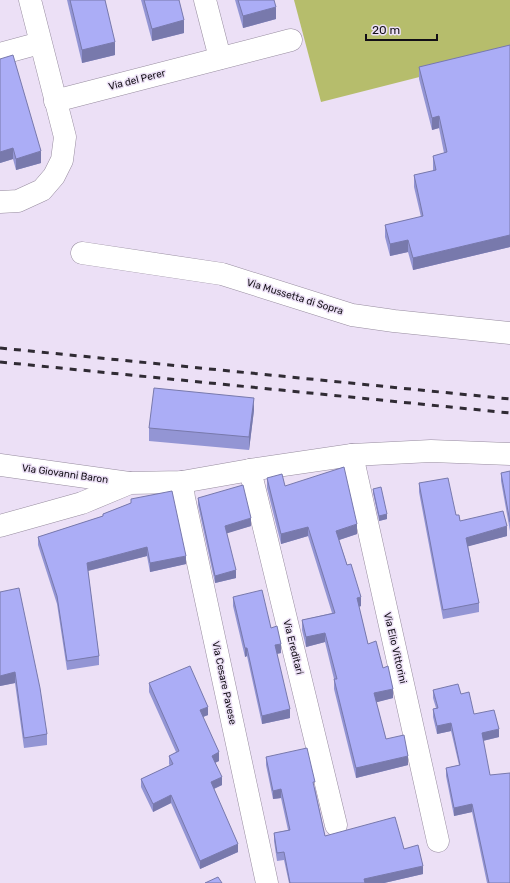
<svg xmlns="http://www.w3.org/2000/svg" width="510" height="883" font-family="Rubik,sans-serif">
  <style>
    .green { fill: #b6bd6c }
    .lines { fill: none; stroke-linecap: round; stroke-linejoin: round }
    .minor-casing { stroke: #978c9f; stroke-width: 23 }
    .minor { stroke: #fff; stroke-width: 22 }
    .rail { stroke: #302b34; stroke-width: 3; stroke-dasharray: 7 7; stroke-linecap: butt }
    .wall { fill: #9395d4 }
    .shaded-wall { fill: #7879ac }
    .building { fill: #abadf6; stroke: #7879ac }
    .labels { text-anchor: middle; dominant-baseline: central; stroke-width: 3; stroke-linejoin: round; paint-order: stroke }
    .street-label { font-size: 10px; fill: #130f16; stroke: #ece0f6 }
  </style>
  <rect width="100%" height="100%" fill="#ece0f6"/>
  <polygon class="green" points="294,0 510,0 510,54 321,102"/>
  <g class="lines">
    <defs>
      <g id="minor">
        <polyline points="205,0 220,58"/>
        <polyline points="0,54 40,43"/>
        <polyline points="55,101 291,40"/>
        <polyline points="0,202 18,201 42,190 54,176 62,160 65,137 30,0"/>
        <polyline points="82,253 222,274 352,315 394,321 510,333"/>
        <polyline points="352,455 438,841"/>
        <polyline points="0,465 129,483"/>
        <polyline points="250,470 336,825"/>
        <polyline points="182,482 184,498 267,883"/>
        <polyline points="0,526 82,503 130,483 182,482 250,470 352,455 431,451 510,454"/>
      </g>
    </defs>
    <use href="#minor" class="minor-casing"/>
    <use href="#minor" class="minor"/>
    <g class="rail">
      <polyline points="0,348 510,399"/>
      <polyline points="0,362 510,413"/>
    </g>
  </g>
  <g class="wall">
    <polygon points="67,0 105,0 115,55 82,63"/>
    <polygon points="141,0 179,0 184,33 152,41"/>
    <polygon points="235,0 274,0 276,19 243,28"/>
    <polygon points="510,45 510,247 413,270 408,252 390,256 385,237 385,225 421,217 414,187 414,175 433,171 433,156 444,153 439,128 432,130 419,79 419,67"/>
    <polygon points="0,59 41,163 16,170 13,159 0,163"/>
    <polygon points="254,410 249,450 149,441 149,428"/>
    <polygon points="510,471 510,531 501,481 501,473"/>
    <polygon points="267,478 285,486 357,534 339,540 361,606 359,607 368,644 383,668 393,698 376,702 386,739 408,765 356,778 334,689 334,679 325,642 306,647 302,630 302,620 332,613 308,536 281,544 267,488"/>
    <polygon points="419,483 456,515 460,521 507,536 468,546 479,603 479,612 443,619 419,492"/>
    <polygon points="373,489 387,519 379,521 373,493"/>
    <polygon points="198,498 251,526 226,533 236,578 215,583 198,505"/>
    <polygon points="131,499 186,564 150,572 147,556 88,571 99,656 99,665 67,670 57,604 38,545 38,537 103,516 103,514 131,503"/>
    <polygon points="0,592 47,734 47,745 24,748 15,683 0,686"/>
    <polygon points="233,597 271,628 281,653 277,654 290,718 262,724 247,656 245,657 233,606"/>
    <polygon points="149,683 208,715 203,717 219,761 215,763 222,785 214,789 238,852 200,869 171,803 153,812 141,787 141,779 170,766 169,764 169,756 176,752 149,692"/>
    <polygon points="433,690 461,694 474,714 499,737 483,741 510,883 487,883 472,812 454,816 446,776 446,768 459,765 451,731 437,734 433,717 433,709 436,708 433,698"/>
    <polygon points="266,757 315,788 325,836 404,849 423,874 384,883 289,883 284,860 277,861 274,841 274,833 288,830 281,798 273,799 266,765"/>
  </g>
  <g class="shaded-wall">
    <polygon points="276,7 276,19 243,28 243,16"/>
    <polygon points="184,20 184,33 152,41 152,29"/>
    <polygon points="115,42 115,55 82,63 82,50"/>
    <polygon points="439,116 439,128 432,130 432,118"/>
    <polygon points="13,148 13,159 0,163 0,152"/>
    <polygon points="41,151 41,163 16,170 16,159"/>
    <polygon points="510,235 510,247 413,270 413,258"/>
    <polygon points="408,240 408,252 390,256 390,244"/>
    <polygon points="254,398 254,410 249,450 249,437"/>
    <polygon points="387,514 387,519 379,521 379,516"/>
    <polygon points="251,518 251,526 225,534 225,526"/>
    <polygon points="357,524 357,534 336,541 336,531"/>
    <polygon points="507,526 507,536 466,547 466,538"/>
    <polygon points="308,527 308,536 281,544 281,534"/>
    <polygon points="147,547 147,556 87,571 87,563"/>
    <polygon points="186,556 186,564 150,572 150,563"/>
    <polygon points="236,570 236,578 215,583 215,576"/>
    <polygon points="361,597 361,606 357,607 357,598"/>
    <polygon points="325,633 325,642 306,647 306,637"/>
    <polygon points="281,644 281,653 275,654 275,645"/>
    <polygon points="245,648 247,648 247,656 245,657"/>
    <polygon points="15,672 15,683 0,686 0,676"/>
    <polygon points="393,689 393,698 374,703 374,693"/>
    <polygon points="208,707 208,715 200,718 200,710"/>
    <polygon points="290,709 290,718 262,724 262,716"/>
    <polygon points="451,723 451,731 437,734 437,726"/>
    <polygon points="499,729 499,737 482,741 482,733"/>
    <polygon points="219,752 219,761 212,764 212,756"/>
    <polygon points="408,756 408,765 356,778 356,768"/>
    <polygon points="222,777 222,785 211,790 211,782"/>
    <polygon points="281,789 281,798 273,799 273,791"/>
    <polygon points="171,795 171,803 153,812 153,804"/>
    <polygon points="472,804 472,812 454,816 454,808"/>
    <polygon points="238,844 238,852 200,869 200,861"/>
    <polygon points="423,866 423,874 384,883 364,883 364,879"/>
  </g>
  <g class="building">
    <polygon points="70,0 105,0 115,42 82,50"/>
    <polygon points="144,0 179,0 184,20 152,29"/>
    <polygon points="238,0 274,0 276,7 243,16"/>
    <polygon points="510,45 510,235 413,258 408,240 390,244 385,225 423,216 414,175 436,170 433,156 447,152 439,116 432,118 419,67"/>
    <polygon points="13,55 41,151 16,159 13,148 0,152 0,59"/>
    <polygon points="154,388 254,398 249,437 149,428"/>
    <polygon points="344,467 357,524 336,531 347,565 351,564 361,597 357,598 368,644 376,641 383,668 388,666 393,689 374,693 386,739 404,735 408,756 356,768 334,679 337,679 325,633 306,637 302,620 335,613 308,527 281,534 267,478 282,474 285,486"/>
    <polygon points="510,471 510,522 501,473"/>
    <polygon points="448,478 456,515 459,515 460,521 503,511 507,526 466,538 479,603 443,610 419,483"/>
    <polygon points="243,485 251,518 225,526 236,570 215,576 198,498"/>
    <polygon points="381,487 387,514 379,516 373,489"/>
    <polygon points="172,491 186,556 150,563 147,547 87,563 99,656 67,661 57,596 38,537 103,516 103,514 131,503 131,499"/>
    <polygon points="19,588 40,688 47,734 24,738 15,672 0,676 0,592"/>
    <polygon points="262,590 271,628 277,626 281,644 275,645 290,709 262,716 247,648 245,648 233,597"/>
    <polygon points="190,666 208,707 200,710 219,752 212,756 222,777 211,782 238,844 200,861 171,795 153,804 141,779 173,764 169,756 179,751 149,683"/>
    <polygon points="458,684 461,694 469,692 474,714 494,710 499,729 482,733 490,775 510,773 510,883 489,883 472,804 454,808 446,768 460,765 451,723 437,726 433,709 438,708 433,690"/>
    <polygon points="307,748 315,782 313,782 325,836 395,817 404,849 418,845 423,866 364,879 365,883 290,883 284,852 277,853 274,833 290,830 281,789 273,791 266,757"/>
    <polygon points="218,877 222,883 205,883"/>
  </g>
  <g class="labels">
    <g class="street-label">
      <text transform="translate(137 80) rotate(-14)">Via del Perer</text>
      <text transform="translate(295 297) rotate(17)">Via Mussetta di Sopra</text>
      <text transform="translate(65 474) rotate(8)">Via Giovanni Baron</text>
      <text transform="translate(293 647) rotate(76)">Via Ereditari</text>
      <text transform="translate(395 648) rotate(77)">Via Elio Vittorini</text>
      <text transform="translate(224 683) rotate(78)">Via Cesare Pavese</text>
    </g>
  </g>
  <path d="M366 34v6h71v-6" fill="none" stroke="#130f16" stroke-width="2"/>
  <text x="372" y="34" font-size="12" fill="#130f16" stroke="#ece0f6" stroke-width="3" paint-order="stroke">20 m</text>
</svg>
